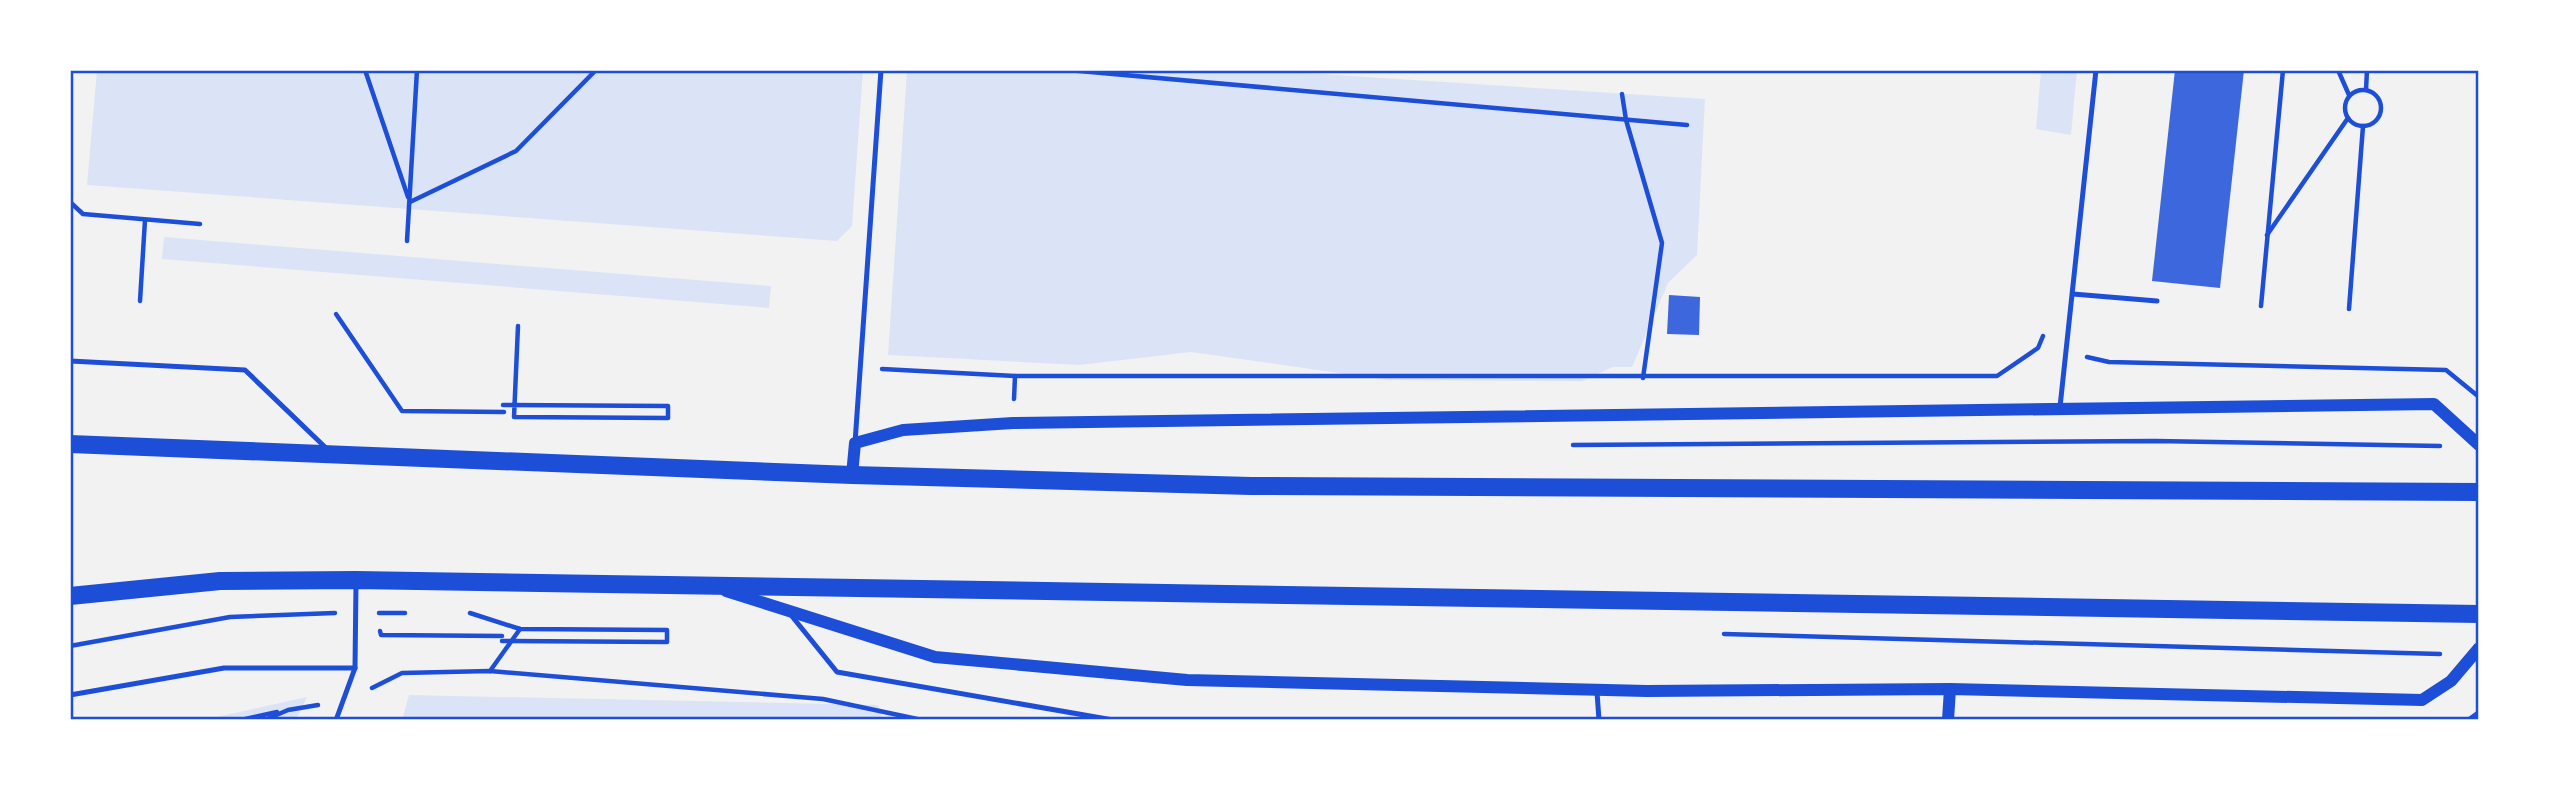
<svg xmlns="http://www.w3.org/2000/svg" width="2549" height="790" font-family="'PT Sans',sans-serif">
  <style>
    .green { fill: #dbe4f7 }
    .building { fill: #3d67dc }
    .lines { fill: none; stroke-linecap: round; stroke-linejoin: round }
    .path { stroke: #1d4ed8; stroke-width: 4.5 }
    .service { stroke: #1d4ed8; stroke-width: 5 }
    .tertiary { stroke: #1d4ed8; stroke-width: 12 }
    .primary { stroke: #1d4ed8; stroke-width: 18 }
    .neatline { fill: none; stroke: #1d4ed8; stroke-width: 2.5 }
  </style>
  <rect width="100%" height="100%" fill="#f2f2f2"/>
  <g class="green">
    <polygon points="97,70 863,70 852,226 837,241 87,185"/>
    <polygon points="907,70 1260,70 1705,99 1697,255 1668,283 1632,367 1613,367 1582,381 1388,380 1191,352 1079,365 888,355"/>
    <polygon points="2041,70 2077,70 2071,135 2036,129"/>
    <polygon points="164,237 771,286 769,308 162,259"/>
    <polygon points="409,695 878,705 884,720 402,720"/>
    <polygon points="307,697 296,720 203,720"/>
  </g>
  <g class="building">
    <polygon points="2175,70 2244,70 2220,288 2152,281"/>
    <polygon points="1669,295 1700,297 1699,335 1667,334"/>
  </g>
  <g class="lines">
    <g class="path">
      <polyline points="365,70 408,197"/>
      <polyline points="1068,70 1687,125"/>
      <polyline points="2338,70 2349,95"/>
      <circle cx="2363" cy="108" r="18"/>
      <polyline points="2366,90 2367,70"/>
      <polyline points="1622,94 1626,120 1662,243 1643,378"/>
      <polyline points="70,202 83,214 200,224"/>
      <polyline points="410,202 516,151 596,70"/>
      <polyline points="2267,235 2348,118"/>
      <polyline points="407,241 417,70"/>
      <polyline points="140,301 145,220"/>
      <polyline points="2261,306 2283,70"/>
      <polyline points="2349,309 2363,126"/>
      <polyline points="336,314 402,411 504,412"/>
      <polyline points="2087,357 2109,362 2446,370 2479,397"/>
      <polyline points="882,369 1015,376 1997,376 2038,348 2043,336"/>
      <polyline points="1014,399 1015,376"/>
      <polyline points="503,405 668,406 668,418 514,417 518,326"/>
      <polyline points="1573,445 2155,441 2440,446"/>
      <polyline points="379,613 405,613"/>
      <polyline points="470,613 520,629 667,630 667,642 502,641"/>
      <polyline points="380,631 381,635 502,636"/>
      <polyline points="1724,634 2440,654"/>
      <polyline points="70,646 230,617 335,613"/>
      <polyline points="490,671 520,629"/>
      <polyline points="372,688 402,673 490,671 823,699 922,720"/>
      <polyline points="241,720 277,712"/>
      <polyline points="265,720 288,710 318,705"/>
      <polyline points="2468,720 2479,712"/>
    </g>
    <g class="service">
      <polyline points="2073,294 2157,301"/>
      <polyline points="70,361 245,370 326,448"/>
      <polyline points="2060,407 2096,70"/>
      <polyline points="855,443 881,70"/>
      <polyline points="791,615 837,672 1113,720"/>
      <polyline points="1597,692 1599,720"/>
      <polyline points="70,695 224,668 355,668"/>
      <polyline points="336,720 355,668 356,583"/>
    </g>
    <g class="tertiary">
      <polyline points="852,475 855,443 903,430 1013,423 2434,404 2479,445"/>
      <polyline points="726,591 935,657 1187,680 1647,691 1950,689 2422,700 2451,681 2479,648"/>
      <polyline points="1948,720 1950,689"/>
    </g>
    <g class="primary">
      <polyline points="70,444 852,475 1251,486 2479,492"/>
      <polyline points="70,596 220,581 356,580 2479,614"/>
    </g>
  </g>
  <rect width="2549" height="790" fill="none" stroke="#ffffff" stroke-width="144"/>
  <rect x="72" y="72" width="2405" height="646" class="neatline"/>
</svg>
